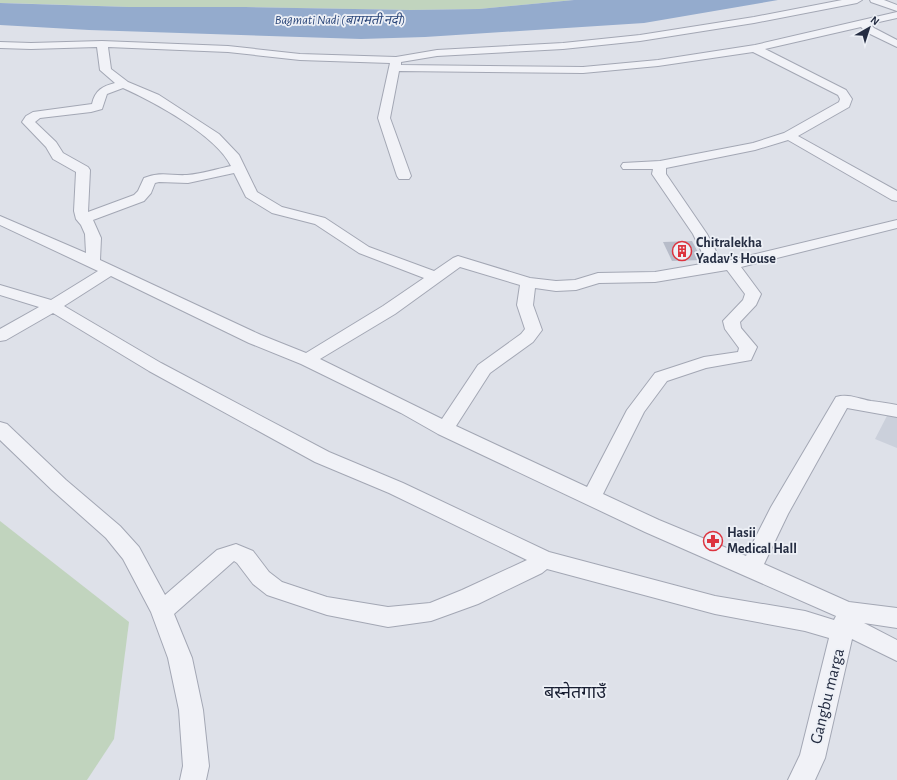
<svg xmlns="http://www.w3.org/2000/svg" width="897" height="780" font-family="'Alegreya Sans','Noto Sans Devanagari',sans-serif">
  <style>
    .built { fill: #cbd0db }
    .green { fill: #c1d4be }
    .water { fill: #94abcd }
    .building { fill: #b7bcc9 }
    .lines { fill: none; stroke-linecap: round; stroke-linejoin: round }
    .street-casing { stroke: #a3a7b4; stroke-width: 2 }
    .street { fill: #f1f2f7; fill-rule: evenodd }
    .labels { text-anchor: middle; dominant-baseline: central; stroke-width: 3.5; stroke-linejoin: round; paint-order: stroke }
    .far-water-label { font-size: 13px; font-style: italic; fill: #2b477a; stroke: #edf0f6 }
    .poi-label { font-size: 14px; font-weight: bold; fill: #252d42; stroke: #edf0f6; text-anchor: start }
    .near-street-label { font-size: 17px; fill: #252d42; stroke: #edf0f6 }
    .near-neighbourhood-label { font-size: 18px; fill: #181e32; stroke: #edf0f6 }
  </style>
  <rect width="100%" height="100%" fill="#dee1e9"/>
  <polygon class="built" points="889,412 897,416 897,448 875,439"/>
  <g class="green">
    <polygon points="0,0 574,0 479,9 411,10 245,7 129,7 5,3 0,3"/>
    <polygon points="0,521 129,622 114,739 87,780 0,780"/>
  </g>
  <polygon class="water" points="574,0 778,0 644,23 425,37 361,39 89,30 0,25 0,3 129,7 245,7 411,10 479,9"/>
  <polygon class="building" points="692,241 702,260 672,261 663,242"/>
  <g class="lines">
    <defs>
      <g id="street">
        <path d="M842,0h20l-5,3 -103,20 -114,18 -77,8 -126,7 -36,6v3l182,2 75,-7 97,-15 142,-33v6l-27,6 4,4 23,12v7l-31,-15 -5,-5 -96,22 81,41 6,9 -3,8 -51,29 99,55v10l-5,-1 -104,-60 -33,10 -89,18v6l41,60 14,27 10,-1 166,-40v8l-156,39 20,27 -5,11 -16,17 1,6 16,19 -6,13 -45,8 -39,13 -23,31 -41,82 56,26 87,36 25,-49 65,-110c12,-4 23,2 35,4 9,1 17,2 26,4v12l-50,-9 -59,106 -24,50 85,38 48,6v20l-33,-5 33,17v21l-45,-22 -27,119 -10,22h-27l12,-25 29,-117 -24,-7 -90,-17 -168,-45 -5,4 -64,31 -47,17 -43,6 -61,-12 -60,-20 -14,-11 -16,-21 -3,-2 -60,53 18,44 11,52 6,56 -3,14h-26l3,-14 -4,-56 -11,-52 -17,-46 -28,-53 -17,-21 -54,-48 -52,-50v-18l7,2 59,56 54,46 19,21 26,48 52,-45 19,-6 17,7 16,21 13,10 45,15 61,10 42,-4 32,-13 65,-30 -138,-67 -74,-31 -166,-91 -96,-58 -47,27 -6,1v-12l39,-22 -39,-12v-10l51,15 47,-29 -98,-46v-9l86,37 -1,-19 -4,-9 -5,-6 -2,-8 2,-39 -23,-13 -7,-12 -24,-25 4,-6 7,-4 59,-8c3,-14 11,-18 23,-21l-15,-13 -3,-23 -66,2 -31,-1v-6l31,1 71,-2 126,5 72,8 96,3 41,-7 126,-7 77,-8 114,-18zM108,47l120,5 72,8 90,3 -12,55 19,58 2,3h10l2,-3 -21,-58 9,-47 184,2 75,-7 95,-14 85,43 2,4 -1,3 -55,31 -31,10 -93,18 -37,2 -2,3 2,3h30l-1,5 41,60 14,29 -52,9 -57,1 -23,7 -19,1 -26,-3 -72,-22 -5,2 -19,13 -65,-24 -44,-29 -43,-11 -25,-15 -18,-37 -20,-21 -60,-39 -31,-13 -17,-13zM123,88c31,14 93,47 108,78 -15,3 -29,8 -44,9 -16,1 -26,-4 -43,3l-6,13 -4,4 -46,17 2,-42 -2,-3 -25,-14 -7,-11 -21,-20 5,-4 51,-6 11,-3 5,-15zM234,173l12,24 26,16 43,11 44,29 65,25 -41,28 -77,47 -45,-18 -161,-75 1,-22 -8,-18 51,-19 7,-8 4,-10 4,-1 29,1zM460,267l60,18 -3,20 8,24 -4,5 -43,31 -36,54 -122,-60 75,-45zM727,270l18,24 -2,6 -20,21 2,8 14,19 -1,4 -34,5 -49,16 -28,37 -40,77 -131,-61 34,-53 43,-31 9,-12 -9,-25 2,-17 21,3 20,-1 23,-7 56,-1zM111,276l138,67 52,21 100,49 37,21 207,98 191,84 -2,4 -29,-9 -90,-15 -166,-44 -146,-69 -74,-31 -168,-89 -97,-57z"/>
        <polygon points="870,0 884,0 897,5 897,11 871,2"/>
      </g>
    </defs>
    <use href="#street" class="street-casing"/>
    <use href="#street" class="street"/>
  </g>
  <defs>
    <symbol id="building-ring" viewBox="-11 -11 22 22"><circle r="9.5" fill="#edf0f6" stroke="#dd343f" stroke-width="1.5"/><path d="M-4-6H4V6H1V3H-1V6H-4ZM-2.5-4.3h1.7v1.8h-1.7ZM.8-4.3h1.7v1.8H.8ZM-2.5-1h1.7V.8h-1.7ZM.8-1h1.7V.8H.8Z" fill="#dd343f"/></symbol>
    <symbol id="pharmacy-ring" viewBox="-11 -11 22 22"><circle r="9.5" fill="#edf0f6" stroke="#dd343f" stroke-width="1.5"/><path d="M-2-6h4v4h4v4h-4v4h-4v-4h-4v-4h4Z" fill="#dd343f"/></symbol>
  </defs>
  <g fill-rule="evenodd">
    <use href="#building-ring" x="671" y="240" width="22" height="22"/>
    <use href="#pharmacy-ring" x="702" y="530" width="22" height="22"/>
  </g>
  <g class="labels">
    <g class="far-water-label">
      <text x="340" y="20">Bagmati Nadi (बागमती नदी)</text>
    </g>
    <g class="poi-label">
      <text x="696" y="243">Chitralekha<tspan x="696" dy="16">Yadav's House</tspan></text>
      <text x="727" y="533">Hasii<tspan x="727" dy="16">Medical Hall</tspan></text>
    </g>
    <g class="near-street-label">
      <text transform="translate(827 696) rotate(-76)">Gangbu marga</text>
    </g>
    <g class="near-neighbourhood-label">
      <text x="575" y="693">बस्नेतगाउँ</text>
    </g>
  </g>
  <g transform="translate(869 28) rotate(39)" stroke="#edf0f6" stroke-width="3" paint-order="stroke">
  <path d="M0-3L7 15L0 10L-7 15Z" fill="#252d42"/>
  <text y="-6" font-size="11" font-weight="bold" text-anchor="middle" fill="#252d42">N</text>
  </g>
</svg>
